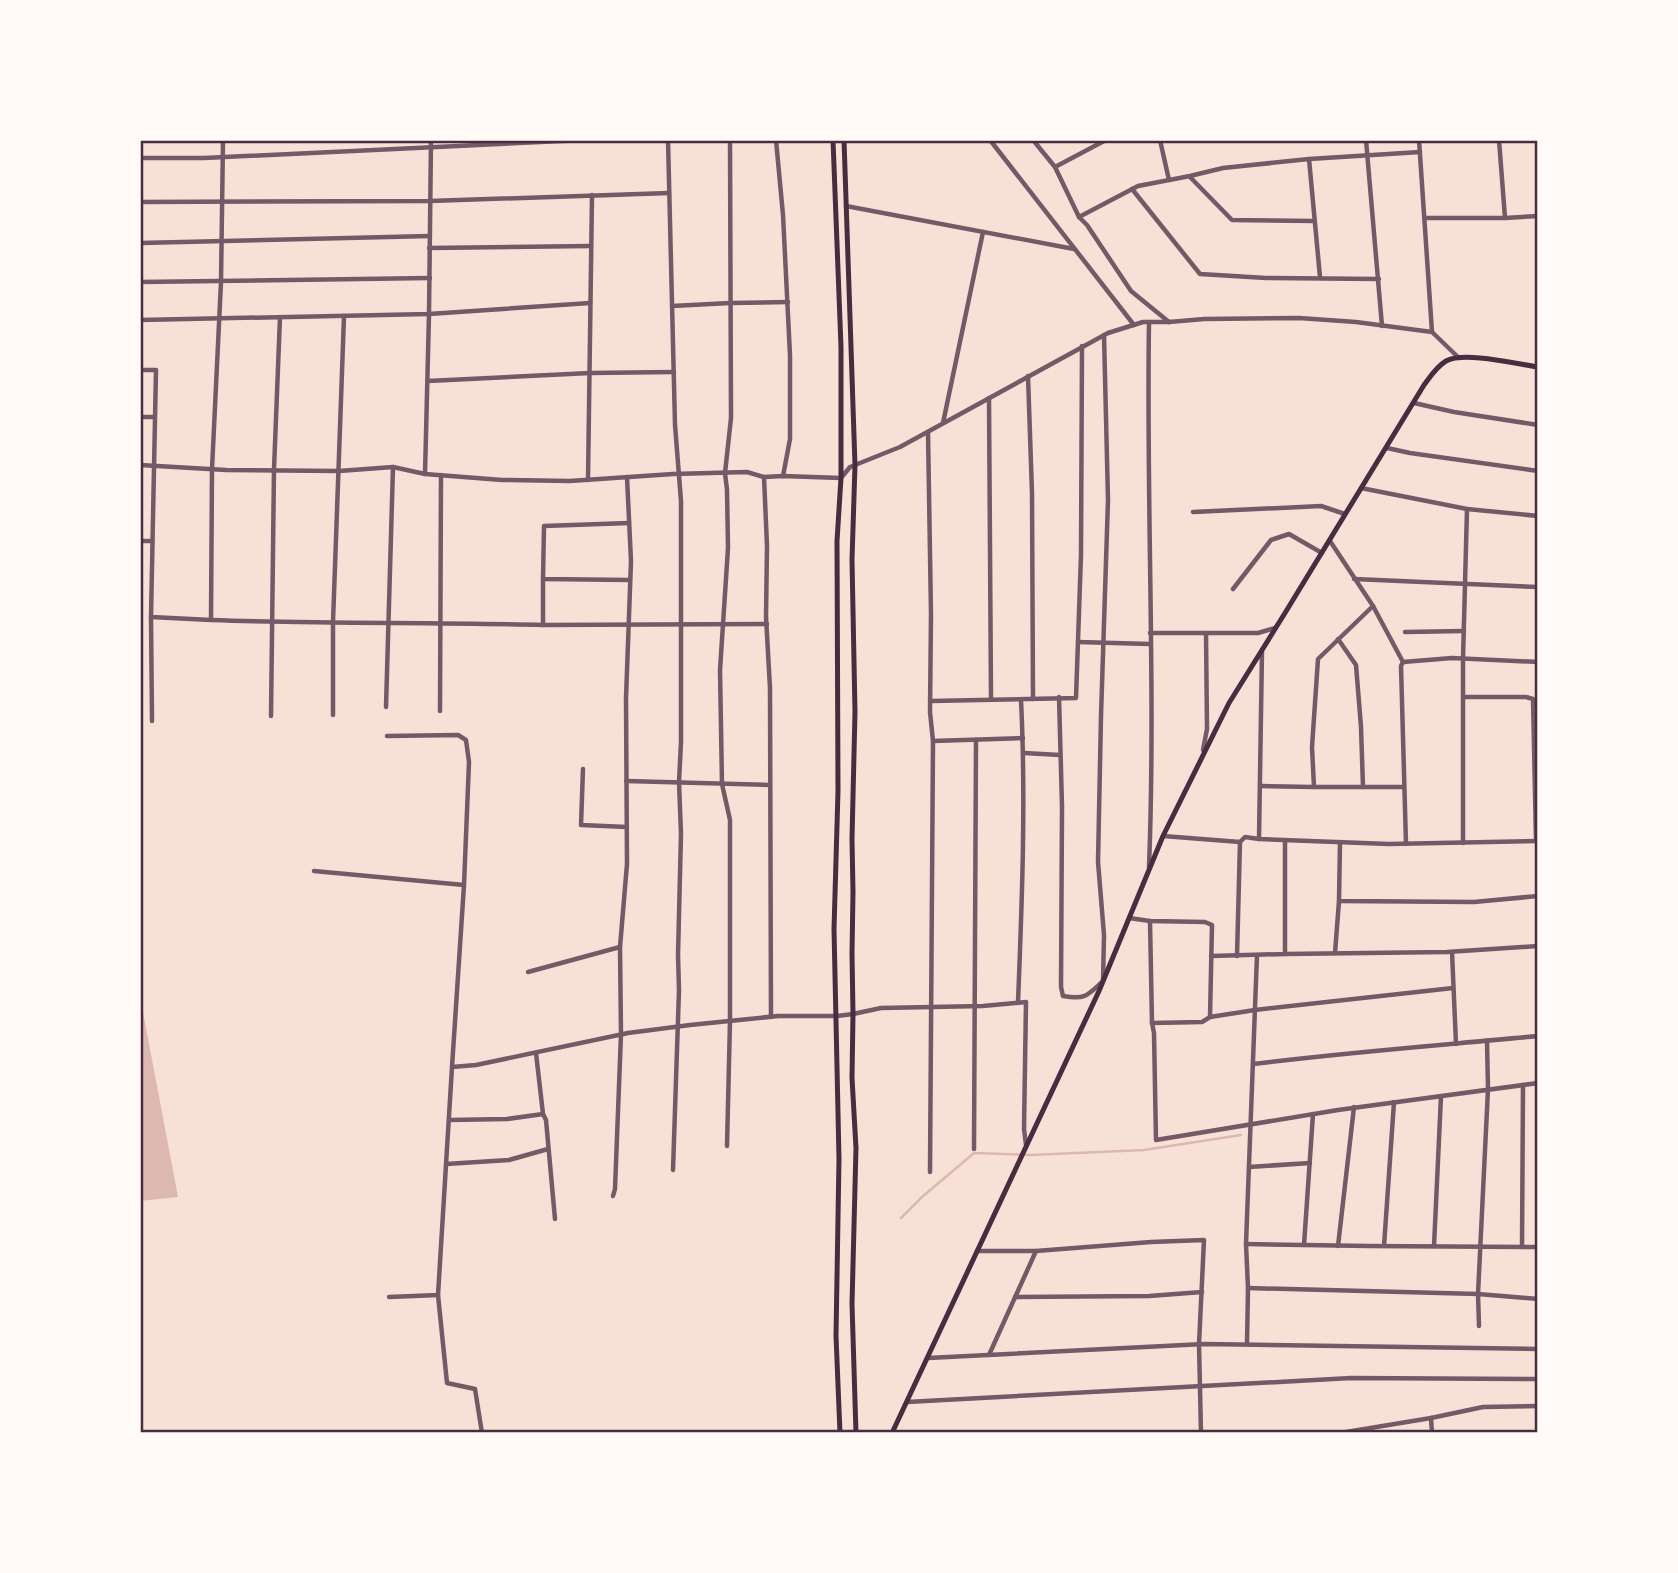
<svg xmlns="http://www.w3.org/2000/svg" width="1678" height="1573" font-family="'Fira Sans',sans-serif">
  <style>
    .water { fill: #dcb8b0 }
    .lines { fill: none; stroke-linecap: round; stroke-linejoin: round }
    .stream { stroke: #dcb8b0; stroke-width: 2.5 }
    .minor { stroke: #755966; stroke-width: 4.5 }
    .secondary { stroke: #4a2c40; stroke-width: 5 }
    .neatline { fill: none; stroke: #4a2c40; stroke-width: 2.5 }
  </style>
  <rect width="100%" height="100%" fill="#f7e1d7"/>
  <polygon class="water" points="140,996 178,1197 140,1201"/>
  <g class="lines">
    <polyline class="stream" points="901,1218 922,1197 974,1153 1031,1155 1144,1150 1241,1135"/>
    <g class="minor">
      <polyline points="668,140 675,425 681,501 681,742 679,782 681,834 678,955 679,990 673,1170"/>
      <polyline points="776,140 783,215 790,355 790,439 783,476"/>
      <polyline points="990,140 1134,325"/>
      <polyline points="1033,140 1055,167 1079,217 1087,225 1131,291 1169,322"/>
      <polyline points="1160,140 1169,180"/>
      <polyline points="1366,140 1382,326"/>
      <polyline points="1419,140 1432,332"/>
      <polyline points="1499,140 1505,218"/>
      <polyline points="140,158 204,158 584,140"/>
      <polyline points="1309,159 1320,277"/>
      <polyline points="1055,167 1106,140"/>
      <polyline points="1190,177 1232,220 1314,221"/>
      <polyline points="1132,189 1200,274 1266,278 1379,279"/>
      <polyline points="140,202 430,201 669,193"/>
      <polyline points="846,206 1074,249"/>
      <polyline points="1079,217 1138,186 1190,176 1223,168 1309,159 1420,152"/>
      <polyline points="1426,218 1505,218 1538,216"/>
      <polyline points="140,243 430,236"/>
      <polyline points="429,248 591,246"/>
      <polyline points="140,282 430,278"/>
      <polyline points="672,306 730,303 788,302"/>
      <polyline points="140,320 429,314 590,303"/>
      <polyline points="140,370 156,370 151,617 211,620 212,469 221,282 223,140"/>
      <polyline points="1028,376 1032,493 1033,699"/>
      <polyline points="428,381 590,373 674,372"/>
      <polyline points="989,398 991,699"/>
      <polyline points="1414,403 1454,412 1538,425"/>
      <polyline points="140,417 154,417"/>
      <polyline points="943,423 983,232"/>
      <polyline points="928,432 931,614 930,712 933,741 930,1172"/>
      <polyline points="1387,448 1410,453 1538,471"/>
      <polyline points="140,465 226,470 339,471 393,467 425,474 502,480 570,481 673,474 747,472 764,477 783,476 841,478 850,467 900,447 1108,333 1143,322 1169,322 1204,319 1299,318 1356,322 1432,332 1459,358"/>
      <polyline points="425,474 429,314 431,140"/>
      <polyline points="764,477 767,546 766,617 770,688 771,1017"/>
      <polyline points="588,480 592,195"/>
      <polyline points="1361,488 1467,509 1538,516"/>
      <polyline points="1193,512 1321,506 1345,514"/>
      <polyline points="629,523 544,526 543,579 630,580"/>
      <polyline points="140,541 152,541"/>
      <polyline points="1330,541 1373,606 1403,662 1452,658 1538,662"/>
      <polyline points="543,579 543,625 767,624"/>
      <polyline points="1354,579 1538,587"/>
      <polyline points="1233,589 1271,540 1289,534 1322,553"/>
      <polyline points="1373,606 1318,659 1312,747 1314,787 1404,787"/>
      <polyline points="151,617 152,721"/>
      <path d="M211,620c111,4 221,2 332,5"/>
      <polyline points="1405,632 1464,631"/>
      <polyline points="1150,633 1258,633 1275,628"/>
      <polyline points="1338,639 1356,665 1361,727 1363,787"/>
      <polyline points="1078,642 1150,644"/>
      <polyline points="1262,651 1259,839 1389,844 1538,841"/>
      <polyline points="1403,662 1401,666 1406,844"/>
      <path d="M1059,697l3,109 -1,181 2,9c22,4 24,0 40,-15l1,-46 -6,-73 3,-146 7,-216 -4,-165"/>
      <polyline points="1463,697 1526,697 1533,699 1536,841"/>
      <polyline points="931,701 1076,698 1081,555 1082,346"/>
      <polyline points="386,707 393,467"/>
      <polyline points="440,711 441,475"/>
      <polyline points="333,715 333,622 344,316"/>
      <polyline points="271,716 274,469 280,317"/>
      <polyline points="387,736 458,735 466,740 469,762 464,885 452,1067"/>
      <polyline points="933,741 1023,738"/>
      <polyline points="1203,750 1207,729 1206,633"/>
      <polyline points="1024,753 1060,755"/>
      <polyline points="583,769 581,825 627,827"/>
      <polyline points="626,781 770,785"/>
      <polyline points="1260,786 1314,787"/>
      <polyline points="1163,836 1240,842"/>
      <polyline points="1340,842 1339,901 1474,902 1538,896"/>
      <polyline points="1463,843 1463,659 1467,509"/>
      <path d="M1149,867c7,-181 -3,-363 0,-545"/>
      <polyline points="314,871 464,885"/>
      <polyline points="1129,918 1150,921 1205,922 1212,925 1210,1017 1255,1010 1453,988"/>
      <polyline points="1150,921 1152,1023 1202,1022 1210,1017"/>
      <polyline points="1452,952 1456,1044"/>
      <polyline points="1335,953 1339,901"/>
      <polyline points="1285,954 1447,952 1538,946"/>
      <polyline points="1211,956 1285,954 1285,840"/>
      <polyline points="1237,956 1240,842 1245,837 1259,839"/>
      <polyline points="528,972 620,947"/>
      <path d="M1018,1003c4,-101 8,-202 3,-303"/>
      <polyline points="1152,1023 1154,1033 1156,1140 1338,1110 1538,1083"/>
      <polyline points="536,1053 543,1114 546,1120 555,1219"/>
      <path d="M1253,1064c95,-12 190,-19 285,-28"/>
      <polyline points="449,1120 507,1119 543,1114"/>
      <polyline points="727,1146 730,1021 730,820 722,784 720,670 728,548 727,490 725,473 731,418 730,140"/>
      <polyline points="974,1149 976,740"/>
      <polyline points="446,1164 509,1160 548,1149"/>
      <polyline points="1249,1167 1310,1163"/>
      <polyline points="613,1196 615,1189 621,1034 620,947 627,864 626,698 631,561 627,477"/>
      <polyline points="1246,1244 1369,1246 1538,1247"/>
      <polyline points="1304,1245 1313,1114"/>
      <polyline points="1338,1246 1354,1107"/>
      <polyline points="1384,1246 1394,1102"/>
      <polyline points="1434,1246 1441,1096"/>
      <polyline points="1522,1247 1523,1085"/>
      <polyline points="977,1251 1036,1251 1151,1242 1204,1240 1199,1344 1201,1433"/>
      <polyline points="1248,1288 1478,1294 1538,1299"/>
      <polyline points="438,1295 447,1383 475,1389 482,1433"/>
      <polyline points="389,1297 438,1295 452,1067 476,1065 628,1033 690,1025 778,1016 837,1016 853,1014 881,1008 983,1006 1026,1002 1024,1129 1026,1145"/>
      <polyline points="1015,1297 1149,1296 1202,1292"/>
      <polyline points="1479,1326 1478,1294 1488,1089 1487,1041"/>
      <polyline points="1247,1344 1248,1288 1246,1244 1257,955"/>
      <polyline points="989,1355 1036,1251"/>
      <polyline points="928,1358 1204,1344 1538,1349"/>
      <polyline points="907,1402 1351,1378 1538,1379"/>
      <polyline points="1340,1433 1431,1418"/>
      <polyline points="1432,1433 1431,1418 1483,1407 1538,1406"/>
    </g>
    <g class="secondary">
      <polyline points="833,140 841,347 841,478 837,541 838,791 834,929 839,1159 836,1336 840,1433"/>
      <polyline points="844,140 855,465 852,560 855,712 852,839 853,892 852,954 853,1014 852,1078 856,1148 852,1304 856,1433"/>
      <path d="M892,1433l207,-442 64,-155 66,-133 56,-90 139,-228c6,-8 12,-18 22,-24 18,-10 71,3 92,6"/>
    </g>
  </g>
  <rect width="1678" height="1573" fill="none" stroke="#fffaf5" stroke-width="284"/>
  <rect x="142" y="142" width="1394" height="1289" class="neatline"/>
</svg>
